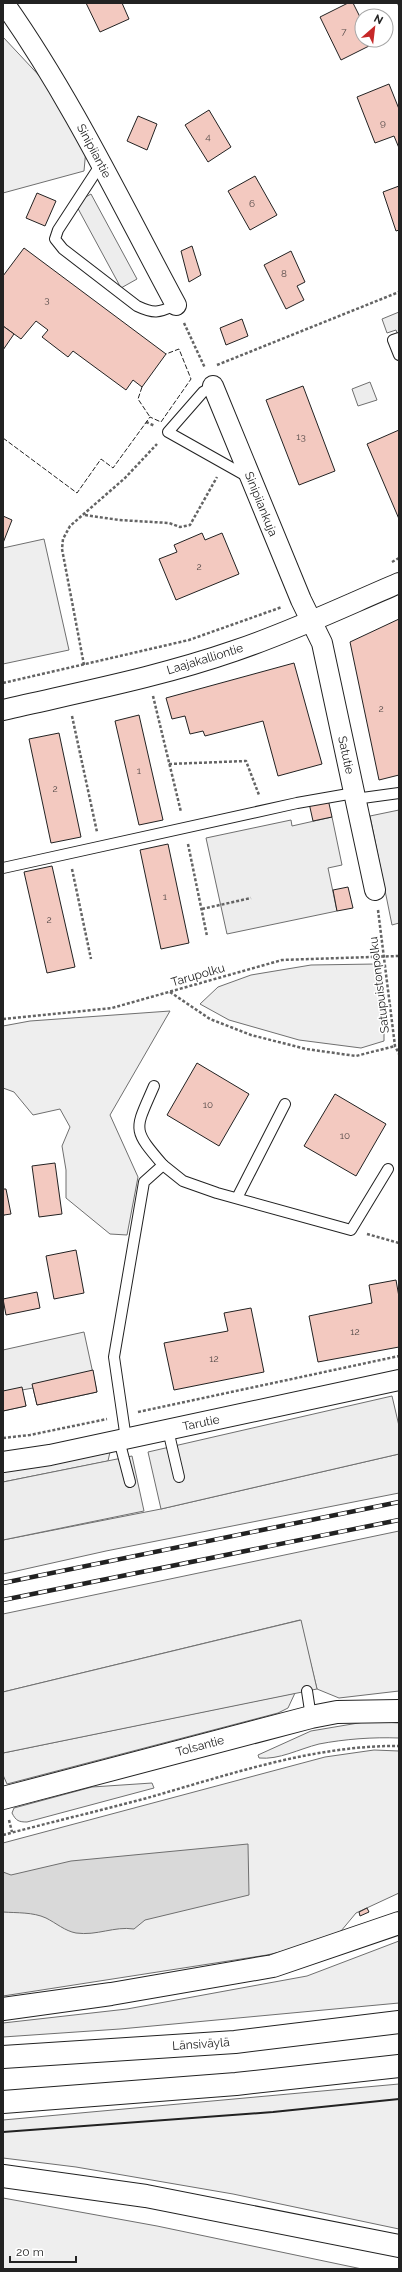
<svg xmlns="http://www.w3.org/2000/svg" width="402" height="2272" font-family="Raleway,sans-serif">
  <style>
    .green { fill: #eee; stroke: #6f6f6f }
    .parking { fill: #ededed; stroke: #6f6f6f }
    .water { fill: #d9d9d9; stroke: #6f6f6f }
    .building { fill: #f3c9c0; stroke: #222 }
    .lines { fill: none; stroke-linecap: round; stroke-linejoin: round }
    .service-casing { stroke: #222; stroke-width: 12 }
    .minor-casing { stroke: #222; stroke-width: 22 }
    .tertiary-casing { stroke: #222; stroke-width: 24 }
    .motorway-casing { stroke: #222; stroke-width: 24 }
    .path { stroke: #646464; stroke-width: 2.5; stroke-dasharray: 3 2; stroke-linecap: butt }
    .service { stroke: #fff; stroke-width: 10 }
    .minor { stroke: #fff; stroke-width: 20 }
    .tertiary { stroke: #fff; stroke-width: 22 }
    .motorway { stroke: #fff; stroke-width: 22 }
    .rail-casing { stroke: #222; stroke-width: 4.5 }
    .rail { stroke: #fff; stroke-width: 3; stroke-dasharray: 9; stroke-linecap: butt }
    .fence { stroke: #222; stroke-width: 1; stroke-dasharray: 5 2; stroke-linecap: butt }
    .wall { stroke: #222; stroke-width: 2 }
    .labels { text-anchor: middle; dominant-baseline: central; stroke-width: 3; stroke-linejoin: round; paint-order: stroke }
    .number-label { font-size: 10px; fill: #564c4a }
    .street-label { font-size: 12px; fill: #222; stroke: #fff }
  </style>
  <rect width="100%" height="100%" fill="#fff"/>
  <g class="green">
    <polygon points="3,37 62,100 86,149 84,171 3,193"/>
    <polygon points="44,539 69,650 3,664 3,548"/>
    <polygon points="376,964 384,1001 384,1041 361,1048 299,1040 229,1020 200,1004 218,987 251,975 311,965"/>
    <polygon points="170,1011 110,1115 138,1177 127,1235 110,1234 66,1198 66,1170 62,1146 70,1127 60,1109 33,1115 14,1092 3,1088 3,1026 30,1021"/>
    <polygon points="110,1452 108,1461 3,1482 3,1470 38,1467"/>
    <polygon points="399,1454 399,1493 106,1551 3,1574 3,1540 161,1509"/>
    <polygon points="399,1531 399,1691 339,1698 317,1689 300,1620 3,1692 3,1614"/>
    <polygon points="295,1693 288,1708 278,1713 7,1784 3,1775 3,1753"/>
    <path d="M370,1721l29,2v15c-26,-1 -54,1 -80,6 -20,5 -40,16 -60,14l-1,-3 53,-24z"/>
    <polygon points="374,1750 399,1751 399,1893 356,1913 341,1931 305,1946 267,1955 3,1996 3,1843 325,1757"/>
    <path d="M152,1783l2,5 -127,34c-8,0 -11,-1 -15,-9l2,-5 78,-21z"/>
    <polygon points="399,1941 399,2003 120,2029 3,2037 3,2023 127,2009 307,1976"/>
    <polygon points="399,2084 399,2229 233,2194 76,2167 3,2158 3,2120"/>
    <polygon points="3,2198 157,2226 362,2269 3,2269"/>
  </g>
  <g class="parking">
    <polygon points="91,194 137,279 121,288 75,203"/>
    <polygon points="399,312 399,338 396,330 387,333 382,319"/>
    <polygon points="370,382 377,400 358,406 352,389"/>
    <polygon points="399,810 399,923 392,925 370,816"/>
    <polygon points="332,817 342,865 328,868 337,911 227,934 206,838 291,820 292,826"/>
    <polygon points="84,1332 97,1392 37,1405 33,1388 22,1390 26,1406 3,1411 3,1350"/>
    <polygon points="392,1396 399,1426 399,1454 161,1509 148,1452"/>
    <polygon points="132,1456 144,1511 3,1540 3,1482"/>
    <polygon points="301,1620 317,1689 3,1753 3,1692"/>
  </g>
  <path class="water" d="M248,1844l1,51 -104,25 -11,9c-20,-3 -37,7 -58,4 -11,-2 -20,-10 -30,-15 -13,-6 -29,-5 -43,-6v-40l8,3 60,-14z"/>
  <g class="building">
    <polygon points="86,3 122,3 129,19 100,32"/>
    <polygon points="348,3 353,3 362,21 362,40 371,40 373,44 341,60 320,17"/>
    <polygon points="389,84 399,109 399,148 394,136 375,143 357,97"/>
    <polygon points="209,110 231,147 208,162 185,125"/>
    <polygon points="138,116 157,124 147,150 127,141"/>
    <polygon points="255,176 277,215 250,230 228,191"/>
    <polygon points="399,186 399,230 396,231 383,192"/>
    <polygon points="37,193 56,201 45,226 26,218"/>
    <polygon points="192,246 201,275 189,282 181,251"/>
    <polygon points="24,248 166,354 142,387 133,380 126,390 73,351 68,357 42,337 48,330 36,321 21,339 3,326 3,276"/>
    <polygon points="291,251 305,282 297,286 304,300 286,309 264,265"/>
    <polygon points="242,319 248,336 226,345 220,328"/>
    <polygon points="3,326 14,334 3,350"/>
    <polygon points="303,386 335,471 299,485 266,400"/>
    <polygon points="399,430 399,519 367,444"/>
    <polygon points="3,516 12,520 3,543"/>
    <polygon points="202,533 205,540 222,533 239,574 176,600 159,559 177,552 174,545"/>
    <polygon points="399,619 399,775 379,780 350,642"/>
    <polygon points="294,663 322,764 278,776 263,721 205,736 203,731 190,734 185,716 172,719 166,698"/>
    <polygon points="139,715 163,820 139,825 115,721"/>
    <polygon points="59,733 81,837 51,843 29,739"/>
    <polygon points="328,799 332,817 313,821 309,803"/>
    <polygon points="168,844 189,943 161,949 140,850"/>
    <polygon points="52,866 75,967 47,973 24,872"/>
    <polygon points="348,887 353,908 337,911 333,890"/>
    <polygon points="197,1063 249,1094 219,1146 167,1115"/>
    <polygon points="335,1094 386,1124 356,1176 304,1146"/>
    <polygon points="55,1163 62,1214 39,1217 32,1166"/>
    <polygon points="3,1189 6,1189 11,1214 4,1215 3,1218"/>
    <polygon points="76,1250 84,1293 54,1299 46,1256"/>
    <polygon points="396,1280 399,1297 399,1347 318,1362 309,1316 372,1303 369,1285"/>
    <polygon points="37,1292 40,1308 6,1315 3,1299"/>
    <polygon points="251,1308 264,1372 174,1390 164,1343 228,1331 224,1313"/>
    <polygon points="93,1370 97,1392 37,1405 32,1384"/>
    <polygon points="22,1387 26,1406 3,1411 3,1391"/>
    <polygon points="367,1908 369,1912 360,1916 359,1912"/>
  </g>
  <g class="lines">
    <defs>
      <g id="service">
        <path d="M101,164l-43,66 -3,9 8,10 74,57c17,8 21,7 39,-1"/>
        <polyline points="399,338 393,340 399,355"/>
        <polyline points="213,386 203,392 168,432 248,477"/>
        <polyline points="355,799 399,793"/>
        <polyline points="3,868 297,803 354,793"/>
        <path d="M154,1086c-19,44 -23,42 9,79"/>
        <polyline points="237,1198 285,1104"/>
        <polyline points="168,1430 179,1477"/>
        <polyline points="126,1439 114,1357 144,1182 163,1165 183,1181 217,1193 351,1230 388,1169"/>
        <polyline points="119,1440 130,1482"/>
        <polyline points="307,1691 311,1717"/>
      </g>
      <g id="minor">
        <path d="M4,3c67,95 117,200 172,302"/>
        <polyline points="213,386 301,600 322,643 375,890"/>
        <path d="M3,710c77,-18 156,-33 231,-59 57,-19 111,-45 165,-68"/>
        <polyline points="3,1462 50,1455 399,1380"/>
      </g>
      <polyline id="tertiary" points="3,1798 311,1717 337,1712 399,1711"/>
      <g id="motorway">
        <polyline points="3,2009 111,1994 273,1966 399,1923"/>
        <polyline points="3,2057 235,2042 399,2022"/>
        <polyline points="3,2102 236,2084 399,2066"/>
        <polyline points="3,2176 146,2196 399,2246"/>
      </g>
    </defs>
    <use href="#service" class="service-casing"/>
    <use href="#minor" class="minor-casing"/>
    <use href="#tertiary" class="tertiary-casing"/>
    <use href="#motorway" class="motorway-casing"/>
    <g class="path">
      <polyline points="398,3 399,5"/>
      <polyline points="184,323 205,368"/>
      <polyline points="217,365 399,292"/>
      <polyline points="146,422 155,426"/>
      <polyline points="85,515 119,520 169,523 180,527 190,525 217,477"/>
      <polyline points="392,562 399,558"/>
      <polyline points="84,665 62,549 63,539 70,526 125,478 157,444"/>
      <polyline points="3,683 189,640 282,607"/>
      <polyline points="153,696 181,812"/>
      <polyline points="72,716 97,832"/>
      <polyline points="169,764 246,761 259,795"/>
      <polyline points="188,844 207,936"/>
      <polyline points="72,869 91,959"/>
      <polyline points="202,909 251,898"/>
      <polyline points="378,910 395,1046 399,1054"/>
      <polyline points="170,992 210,1019 251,1035 306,1049 356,1056 395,1046"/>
      <polyline points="3,1019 112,1008 282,960 399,956"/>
      <polyline points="367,1234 399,1243"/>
      <polyline points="138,1412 399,1356"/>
      <polyline points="3,1438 30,1435 107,1419"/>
      <polyline points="9,1820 12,1832"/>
      <path d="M3,1835c48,-13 96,-24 144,-37 81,-23 167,-53 252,-52"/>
    </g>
    <use href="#service" class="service"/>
    <use href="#minor" class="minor"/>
    <use href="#tertiary" class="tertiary"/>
    <use href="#motorway" class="motorway"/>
    <defs>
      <g id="rail">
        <polyline points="3,1583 399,1502"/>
        <polyline points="3,1600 399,1520"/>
      </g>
    </defs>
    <use href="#rail" class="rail-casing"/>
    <use href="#rail" class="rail"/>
    <g class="fence">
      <polyline points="142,387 138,399 150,417"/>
      <polyline points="3,438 77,493 101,459 113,468 150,417 161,422 191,379 179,349 166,354"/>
    </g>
    <polyline class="wall" points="3,2132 273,2112 399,2099"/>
  </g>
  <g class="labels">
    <g class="number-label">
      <text x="344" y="31">7</text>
      <text x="383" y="122">9</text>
      <text x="208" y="136">4</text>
      <text x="252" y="203">6</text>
      <text x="284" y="273">8</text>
      <text x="47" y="299">3</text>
      <text x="301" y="436">13</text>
      <text x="199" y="566">2</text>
      <text x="381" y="708">2</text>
      <text x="139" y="770">1</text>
      <text x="55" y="788">2</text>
      <text x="165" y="896">1</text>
      <text x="49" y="919">2</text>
      <text x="208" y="1104">10</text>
      <text x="345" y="1135">10</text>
      <text x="355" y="1331">12</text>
      <text x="214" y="1358">12</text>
    </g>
    <g class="street-label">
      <text transform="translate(94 151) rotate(62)">Sinipiiantie</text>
      <text transform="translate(261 504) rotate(68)">Sinipiiankuja</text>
      <text transform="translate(205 659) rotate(-17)">Laajakalliontie</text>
      <text transform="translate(346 755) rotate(78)">Satutie</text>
      <text transform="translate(198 975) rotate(-16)">Tarupolku</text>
      <text transform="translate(379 985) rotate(-97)">Satupuistonpolku</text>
      <text transform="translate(201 1423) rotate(-12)">Tarutie</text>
      <text transform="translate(200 1746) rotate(-15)">Tolsantie</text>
      <text transform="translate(201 2044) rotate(-4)">Länsiväylä</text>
    </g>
  </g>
  <rect width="402" height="2272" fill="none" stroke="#222222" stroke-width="8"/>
  <g transform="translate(374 28) rotate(28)"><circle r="19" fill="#ffffff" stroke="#a7a7a7"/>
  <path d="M0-3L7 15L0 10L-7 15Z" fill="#c62828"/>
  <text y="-6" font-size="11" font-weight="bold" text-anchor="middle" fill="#222222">N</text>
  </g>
  <path d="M10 2256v6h66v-6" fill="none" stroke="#222222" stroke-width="2"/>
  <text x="16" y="2256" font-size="12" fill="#222222" stroke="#ffffff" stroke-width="3" paint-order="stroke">20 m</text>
</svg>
